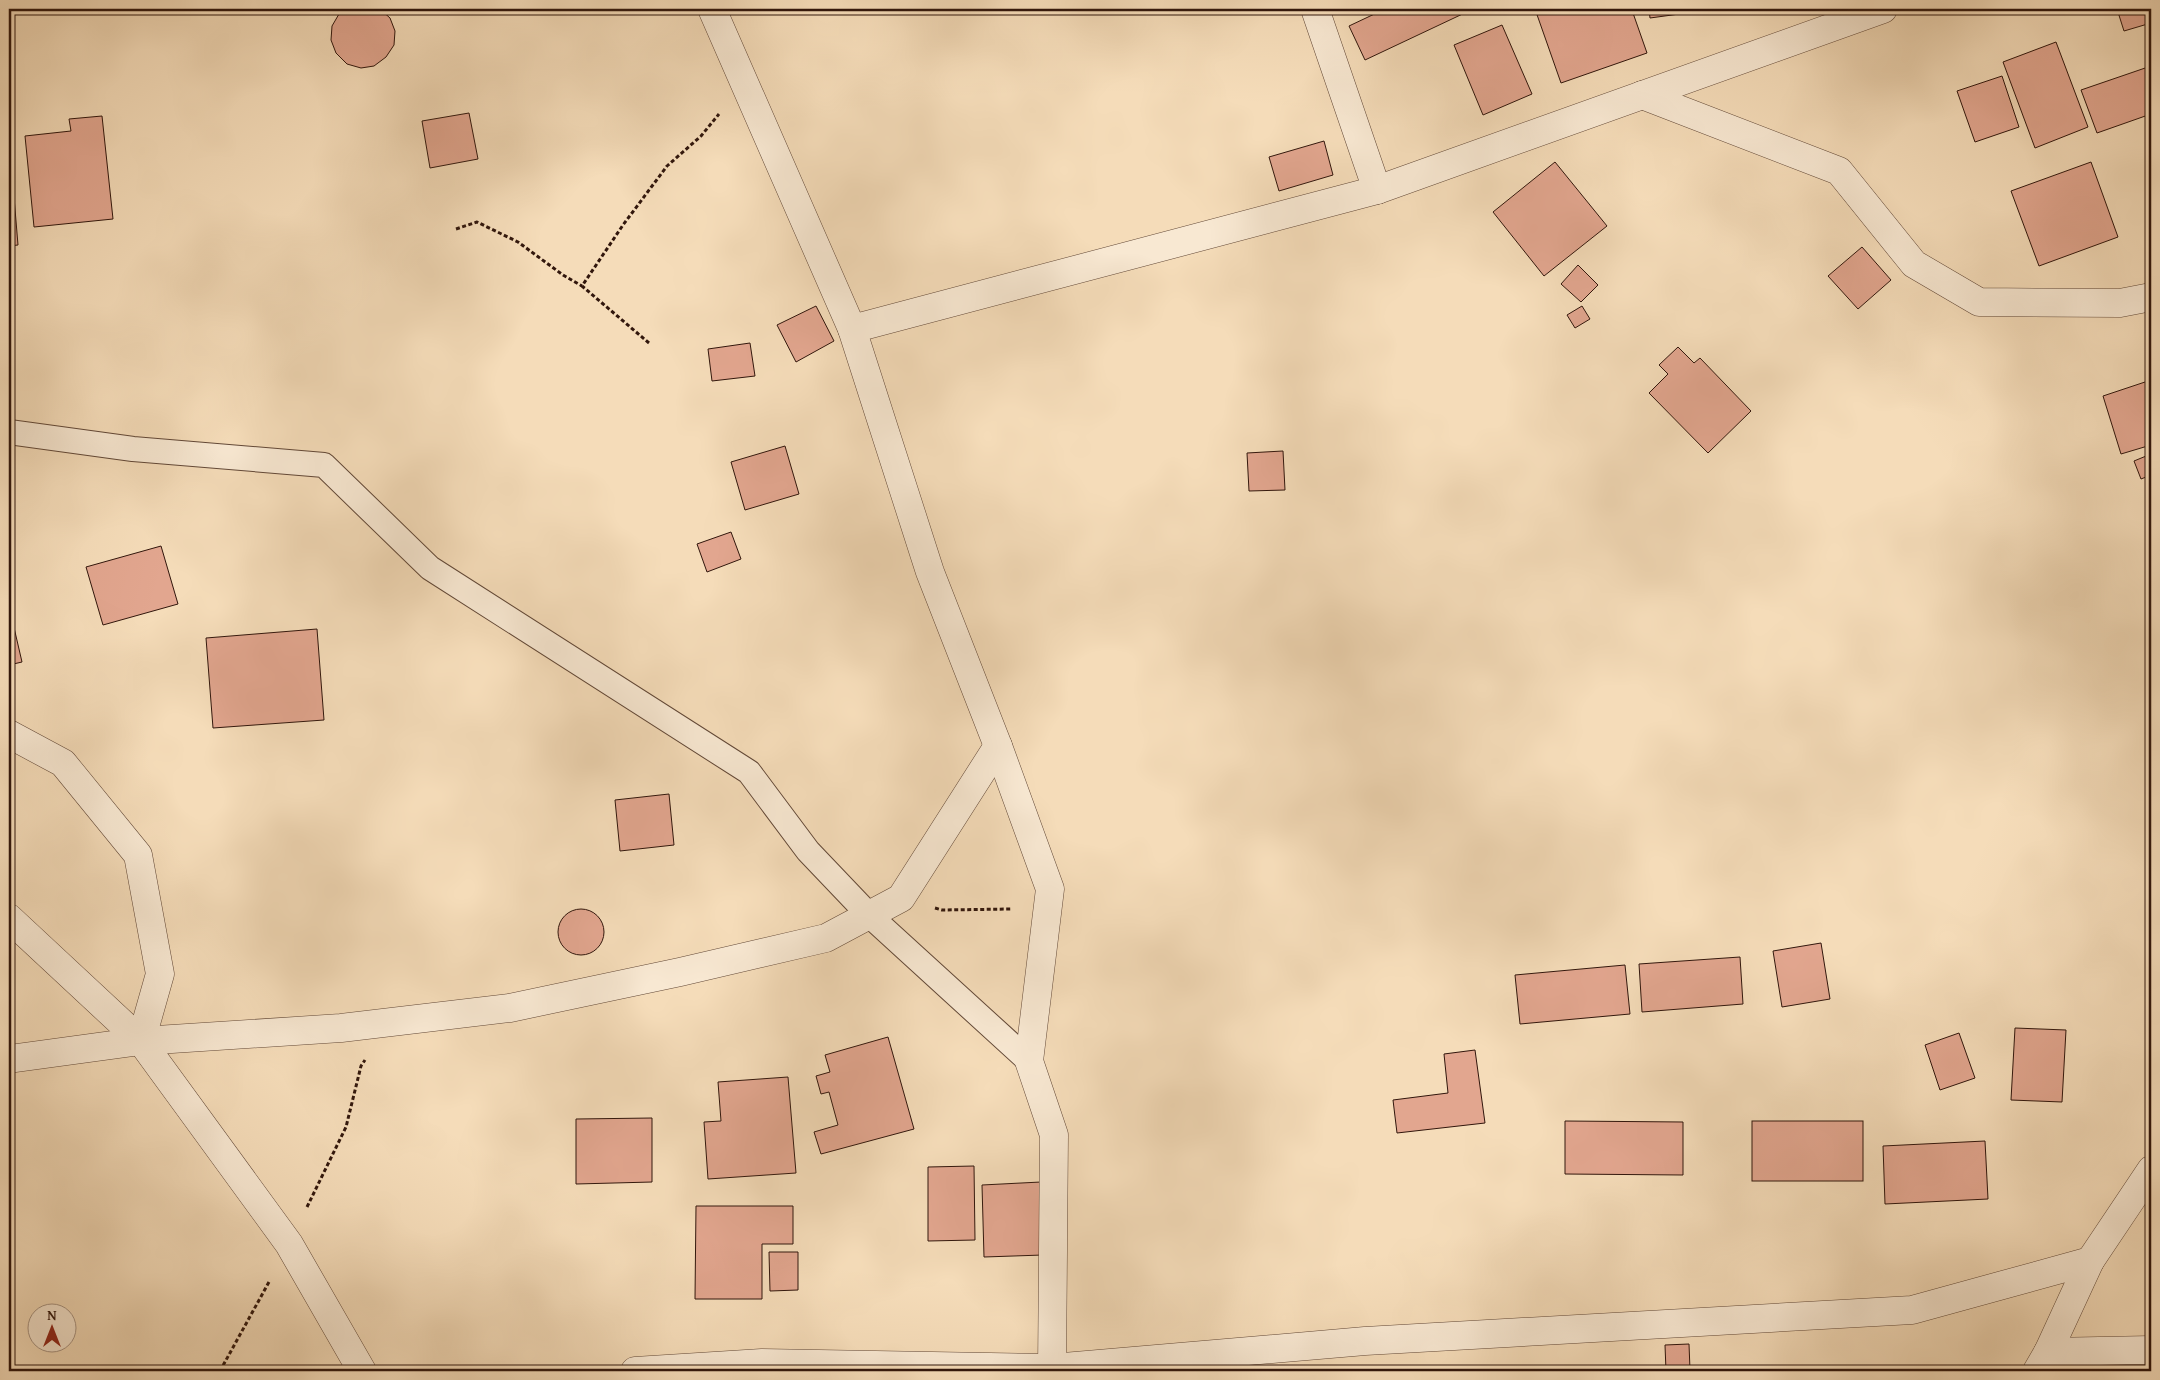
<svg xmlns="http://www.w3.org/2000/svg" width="2160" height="1380" font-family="'Gentium Book Plus',serif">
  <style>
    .building { fill: #e2a68f; stroke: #31160c }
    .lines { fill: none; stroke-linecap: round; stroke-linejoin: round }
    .lane-casing { stroke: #624837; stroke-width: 26 }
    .street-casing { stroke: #624837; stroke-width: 29 }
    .path { stroke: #31160c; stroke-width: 3; stroke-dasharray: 4 2.5; stroke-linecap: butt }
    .lane { stroke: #f8e8d2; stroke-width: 24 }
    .street { stroke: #f8e8d2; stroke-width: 28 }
  </style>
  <rect width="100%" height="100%" fill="#f5dcb9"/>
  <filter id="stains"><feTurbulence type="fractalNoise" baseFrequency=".004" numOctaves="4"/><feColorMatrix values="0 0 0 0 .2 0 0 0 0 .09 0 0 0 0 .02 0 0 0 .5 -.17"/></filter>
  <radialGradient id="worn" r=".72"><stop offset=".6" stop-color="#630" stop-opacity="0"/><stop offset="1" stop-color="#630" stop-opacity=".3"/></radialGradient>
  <g class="building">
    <polygon points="347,9 380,9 390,18 395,31 394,45 386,57 374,66 361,68 347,64 336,53 331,40 332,26 339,14"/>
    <polygon points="1385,9 1470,9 1471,10 1365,60 1349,26"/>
    <polygon points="1535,9 1644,9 1633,13 1647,53 1561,83"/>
    <polygon points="1649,9 1716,9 1650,18"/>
    <polygon points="2117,9 2151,9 2151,23 2124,31"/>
    <polygon points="1502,25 1532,94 1483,115 1454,45"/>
    <polygon points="2056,42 2088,127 2035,148 2003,62"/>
    <polygon points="2151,66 2151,114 2097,133 2081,90"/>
    <polygon points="2002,76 2019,127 1975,142 1957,91"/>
    <polygon points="469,113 478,159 430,168 422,121"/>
    <polygon points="102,116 113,219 34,227 25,136 71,131 69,119"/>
    <polygon points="1324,141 1333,175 1279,191 1269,157"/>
    <polygon points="1555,162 1607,226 1544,276 1493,212"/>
    <polygon points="2091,162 2118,237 2039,266 2011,191"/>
    <polygon points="13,185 18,245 9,246 9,186"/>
    <polygon points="1862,247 1891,280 1858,309 1828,276"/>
    <polygon points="1578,265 1598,285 1581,302 1561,284"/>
    <polygon points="816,306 834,341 796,362 777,325"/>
    <polygon points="1582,306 1590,319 1575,328 1567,315"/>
    <polygon points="750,343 755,376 712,381 708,349"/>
    <polygon points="1678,347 1694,363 1700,358 1751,411 1708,453 1649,393 1668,374 1659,365"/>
    <polygon points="2151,380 2151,445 2121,454 2103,396"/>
    <polygon points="785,446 799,494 745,510 731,462"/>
    <polygon points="1283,451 1285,490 1249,491 1247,453"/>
    <polygon points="2151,454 2151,475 2141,479 2134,461"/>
    <polygon points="731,532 741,559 707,572 697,544"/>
    <polygon points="161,546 178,604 103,625 86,567"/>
    <polygon points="9,606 22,662 9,665"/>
    <polygon points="317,629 324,720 213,728 206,638"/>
    <polygon points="669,794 674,845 620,851 615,800"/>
    <circle cx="581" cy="932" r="23"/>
    <polygon points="1821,943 1830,999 1782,1007 1773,951"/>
    <polygon points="1740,957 1743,1004 1642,1012 1639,964"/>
    <polygon points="1625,965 1630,1014 1520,1024 1515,975"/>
    <polygon points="2015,1028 2066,1030 2062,1102 2011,1100"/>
    <polygon points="1959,1033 1975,1078 1940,1090 1925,1045"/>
    <polygon points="888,1037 914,1129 821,1154 814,1132 838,1125 829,1092 821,1094 816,1076 830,1072 825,1055"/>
    <polygon points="1475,1050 1485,1123 1397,1133 1393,1100 1448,1093 1444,1054"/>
    <polygon points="788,1077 796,1173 708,1179 704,1122 721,1121 718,1082"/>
    <polygon points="652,1118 652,1182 576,1184 576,1119"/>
    <polygon points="1565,1121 1683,1122 1683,1175 1565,1174"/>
    <rect x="1752" y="1121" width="111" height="60"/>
    <polygon points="1985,1141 1988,1199 1885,1204 1883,1146"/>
    <polygon points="974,1166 975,1240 928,1241 928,1167"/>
    <polygon points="1041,1182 1043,1255 984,1257 982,1185"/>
    <polygon points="696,1206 793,1206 793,1244 762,1244 762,1299 695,1299"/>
    <polygon points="769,1252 798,1252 798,1290 770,1291"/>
    <polygon points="1689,1344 1690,1370 1666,1371 1665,1345"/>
    <polygon points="1752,1368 1752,1371 1722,1371"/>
  </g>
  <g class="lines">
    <defs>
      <polyline id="lane" points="9,432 133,449 324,465 430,568 749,772 808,851 869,915 1029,1061"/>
      <g id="street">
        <polyline points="712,9 852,329 930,572 998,746 1050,889 1029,1061 1054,1135 1052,1371"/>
        <polyline points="1315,9 1377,190"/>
        <polyline points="1642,95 1839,171 1914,264 1979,302 2120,303 2151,297"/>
        <polyline points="852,329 1377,190 1883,9"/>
        <polyline points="9,734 63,763 138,855 160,974 141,1041"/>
        <polyline points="9,918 141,1041 289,1244 362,1371"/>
        <polyline points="9,1059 141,1041 341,1028 510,1008 680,972 826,938 901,898 998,746"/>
        <polyline points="2048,1352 2151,1350"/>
        <polyline points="635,1371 762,1363 1052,1368 1365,1341 1912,1310 2090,1261"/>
        <polyline points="2037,1371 2048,1352 2090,1261 2151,1170"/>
      </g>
    </defs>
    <use href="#lane" class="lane-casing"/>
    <use href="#street" class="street-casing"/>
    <g class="path">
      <polyline points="456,229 477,222 518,242 563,275 582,286"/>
      <polyline points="649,343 582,286 623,225 667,166 701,136 719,114"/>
      <polyline points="935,908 942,910 1011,909"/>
      <polyline points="307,1207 346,1127 361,1066 365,1060"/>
      <polyline points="220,1371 269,1282"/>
    </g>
    <use href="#lane" class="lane"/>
    <use href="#street" class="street"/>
  </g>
  <rect width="2160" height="1380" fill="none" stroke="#f5dcb9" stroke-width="30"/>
  <rect x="10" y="10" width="2140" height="1360" fill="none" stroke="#31160c" stroke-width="2.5"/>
  <rect x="15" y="15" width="2130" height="1350" fill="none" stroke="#31160c"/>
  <g transform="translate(52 1328)"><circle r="24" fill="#f8e8d2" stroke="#a89483"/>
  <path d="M0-4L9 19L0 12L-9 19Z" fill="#8f2418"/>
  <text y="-8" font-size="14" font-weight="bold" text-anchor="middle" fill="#31160c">N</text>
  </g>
  <rect width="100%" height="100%" filter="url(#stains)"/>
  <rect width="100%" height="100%" fill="url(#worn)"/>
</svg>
